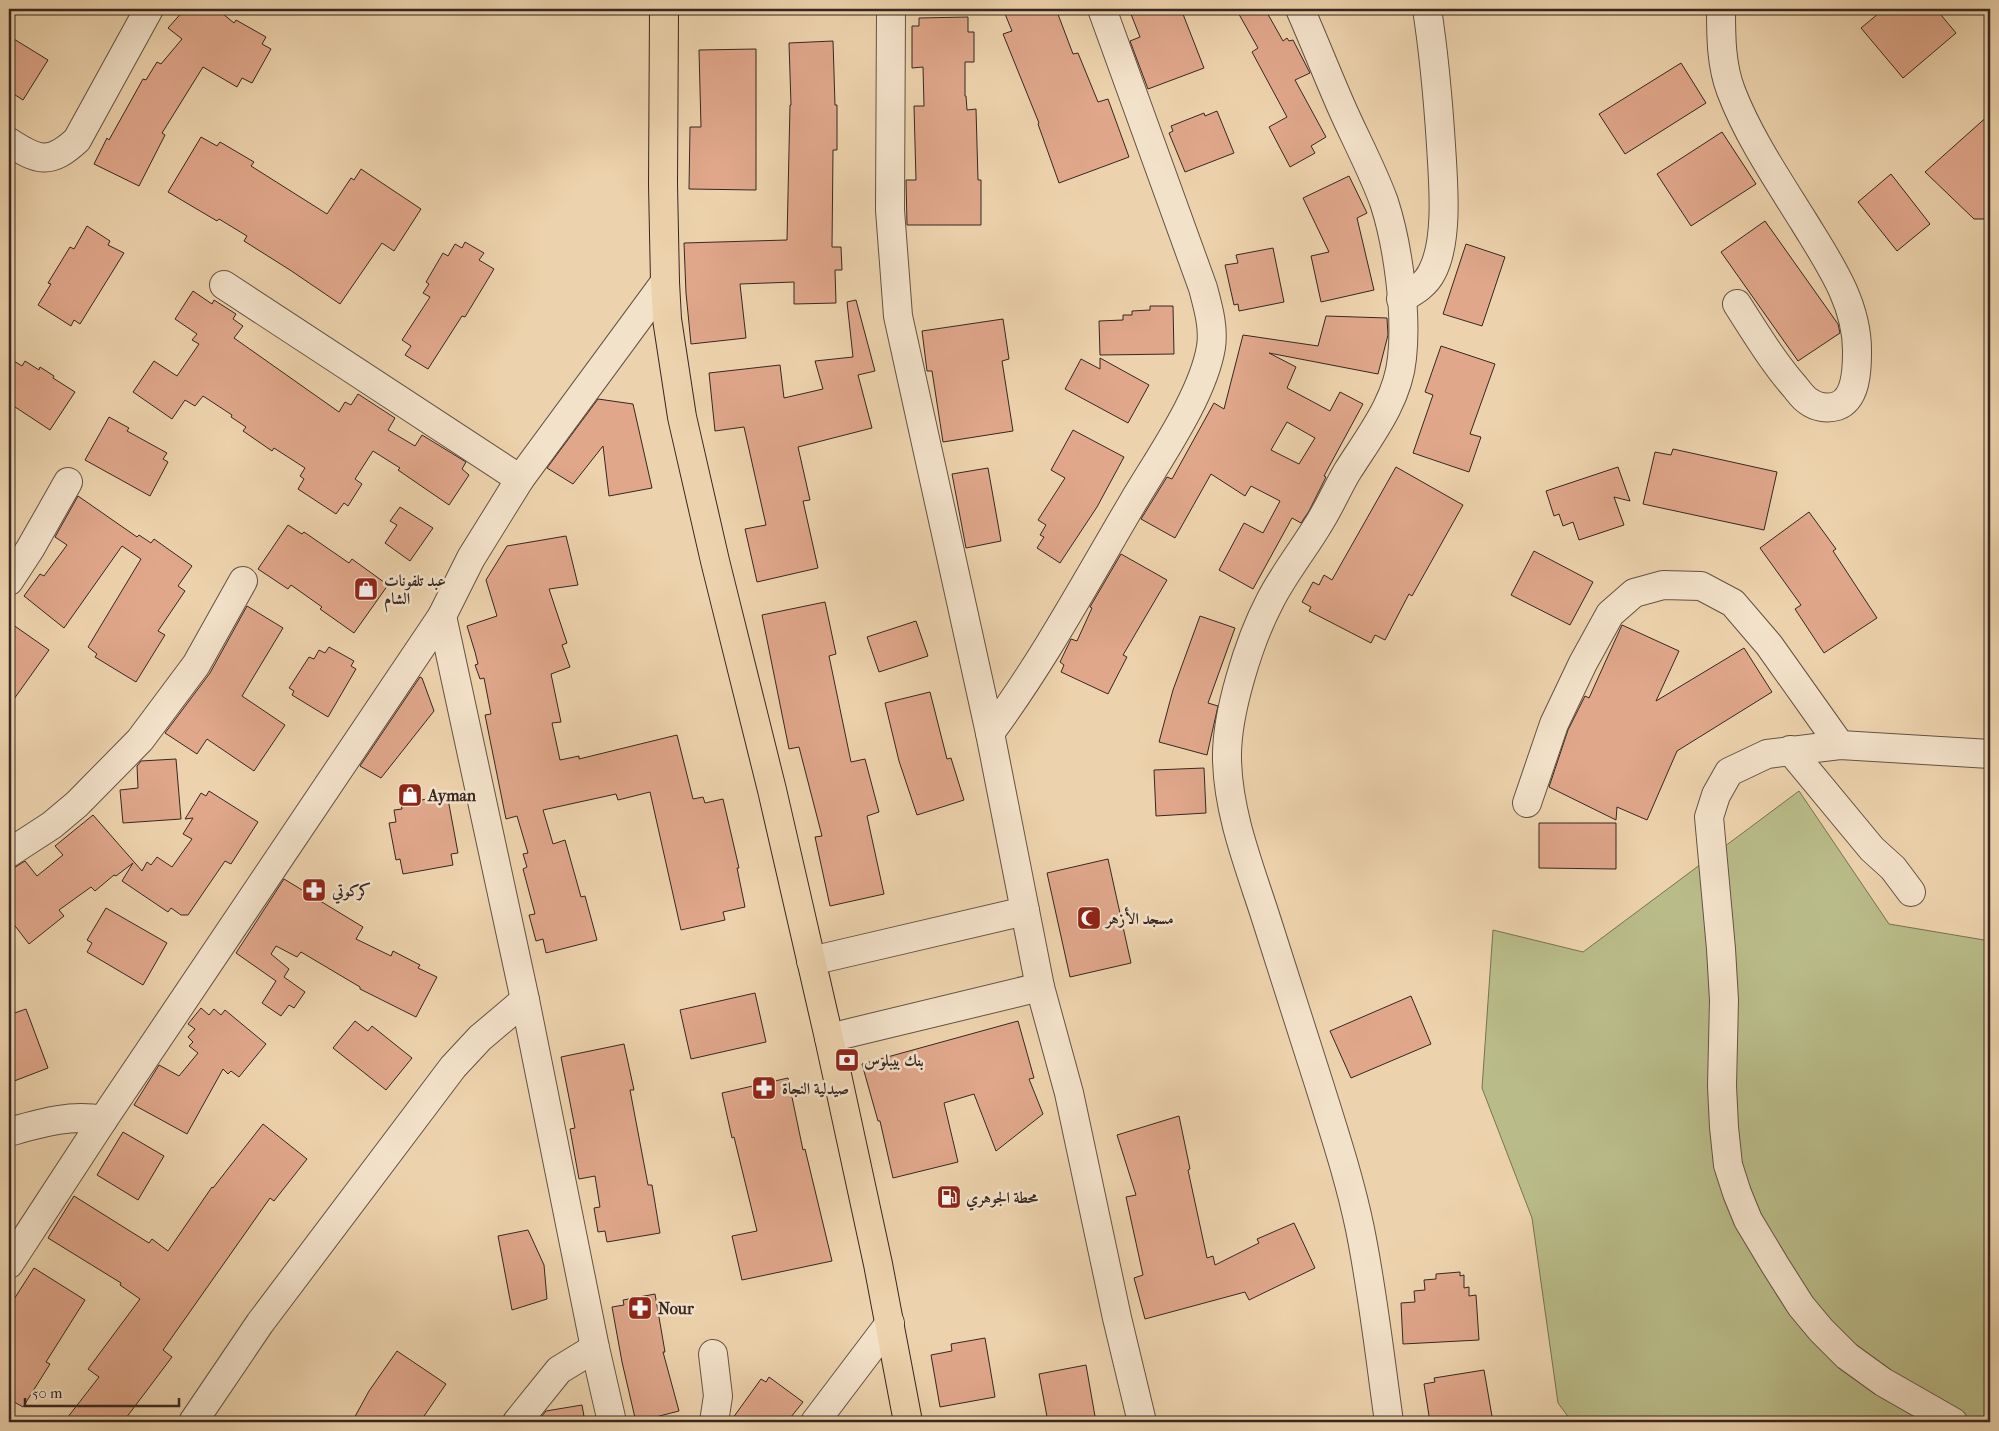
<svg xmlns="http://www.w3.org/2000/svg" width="1999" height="1431" font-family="'IM FELL French Canon',Amiri,serif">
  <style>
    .green { fill: #b9bc89; stroke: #787254 }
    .building { fill: #e0a78b; stroke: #372720; fill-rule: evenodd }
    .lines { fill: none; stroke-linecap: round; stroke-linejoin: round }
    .minor-casing { stroke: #645243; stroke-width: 30 }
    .major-casing { stroke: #372720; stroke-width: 30 }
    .minor { stroke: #f3e2ca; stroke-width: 28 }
    .major { stroke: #edd3ad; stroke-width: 28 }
    .labels { text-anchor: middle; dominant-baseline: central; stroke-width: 5; stroke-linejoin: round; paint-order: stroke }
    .poi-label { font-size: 16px; font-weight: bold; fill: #372720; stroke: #f3e2ca; text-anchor: start }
  </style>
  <rect width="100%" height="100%" fill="#edd3ad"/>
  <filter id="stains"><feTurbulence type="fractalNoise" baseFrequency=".004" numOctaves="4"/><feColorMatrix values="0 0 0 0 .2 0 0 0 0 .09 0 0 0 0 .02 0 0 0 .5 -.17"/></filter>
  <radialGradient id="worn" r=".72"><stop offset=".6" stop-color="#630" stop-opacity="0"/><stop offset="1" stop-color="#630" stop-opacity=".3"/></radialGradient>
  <polygon class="green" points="1799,791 1889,924 1990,941 1990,1422 1572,1422 1558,1403 1532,1218 1482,1088 1493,930 1583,952"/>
  <g class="building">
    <polygon points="185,9 217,9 234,23 236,20 266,37 262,44 271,49 252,83 242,78 237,87 203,67 162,133 165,135 139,186 94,164 107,138 109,140 143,79 146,80 157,62 161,64 182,39 168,28"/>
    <polygon points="1003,9 1056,9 1073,54 1078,53 1098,102 1108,99 1129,157 1059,183 1038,124 1039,123 1003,34 1012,31"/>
    <polygon points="1129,9 1181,9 1204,68 1148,89 1130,41 1140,37"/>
    <polygon points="1236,9 1265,9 1283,41 1287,38 1289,41 1293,40 1310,73 1295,80 1326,137 1311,146 1315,153 1290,167 1269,127 1287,117 1252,52 1258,48"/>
    <polygon points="1884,9 1936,9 1956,33 1903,78 1861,28"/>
    <polygon points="968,17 968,32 974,32 974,62 965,62 965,96 966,96 967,110 976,109 978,180 981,180 981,225 907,225 906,180 916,180 914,106 924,106 923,67 912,68 912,26 919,26 919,18"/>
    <polygon points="9,36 48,60 23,100 9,91"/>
    <polygon points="833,41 835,105 837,105 837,150 833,150 832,247 841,247 842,270 835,270 836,303 794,304 794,282 740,284 746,338 691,344 686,293 684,243 787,240 790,105 791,105 789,43"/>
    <polygon points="756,49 756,190 689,189 690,127 701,127 699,50"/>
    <polygon points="1681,63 1706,103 1625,154 1599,114"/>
    <polygon points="1217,111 1234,153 1185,172 1169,133 1173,131 1171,126 1204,113 1205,116"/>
    <polygon points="1990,114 1990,219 1974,219 1925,172"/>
    <polygon points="1722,132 1756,184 1691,226 1657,174"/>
    <polygon points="201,137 217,146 220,142 254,162 251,166 327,214 351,178 354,180 361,169 421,209 394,251 382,243 340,304 290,270 244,241 247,236 219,219 217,221 168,192"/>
    <polygon points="1891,174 1930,224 1897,251 1858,202"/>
    <polygon points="1349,176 1367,213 1357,218 1374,290 1321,302 1311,256 1329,252 1303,198"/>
    <polygon points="1765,221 1838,324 1840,333 1798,361 1721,252"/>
    <polygon points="87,226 110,241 108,245 124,253 80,324 74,320 71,326 38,305 51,284 48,283 70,247 74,249"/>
    <polygon points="465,242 484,253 479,260 494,269 465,317 462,316 428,369 405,355 411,346 402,340 430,297 423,293 429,284 426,282 443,253 448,256 455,244 462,248"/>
    <polygon points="1466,244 1505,257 1482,326 1443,314"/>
    <polygon points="1273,248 1284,302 1239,311 1238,304 1234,305 1225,265 1238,263 1236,255"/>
    <polygon points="193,291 212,304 214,300 236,314 233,319 243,326 234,338 339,412 345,402 351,405 358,394 395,418 388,430 415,446 422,435 466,462 462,469 469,475 449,505 398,470 400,468 373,451 355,479 362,484 348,506 344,503 336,514 298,489 304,479 300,476 305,468 274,448 272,451 243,431 246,427 231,417 232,415 203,396 195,406 185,400 172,419 133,392 154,361 177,376 199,344 192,340 197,334 175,319"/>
    <polygon points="856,300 875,371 858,375 872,428 798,447 810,500 803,501 818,568 757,582 745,529 766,525 744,427 715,431 709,373 780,365 784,398 823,389 815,361 853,357 847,302"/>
    <polygon points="1150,306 1173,306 1174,354 1100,355 1099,321 1123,320 1123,315 1132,315 1132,311 1150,310"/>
    <path d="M1326,316l61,2 1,17 -10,39 -109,-21 27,14 -9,21 43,23 10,-19 23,12 -39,72 2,1 -17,34 -8,12 -9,-5 -39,71 -34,-19 25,-47 19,10 17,-32 -29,-15 -6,10 -34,-22 -36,64 -34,-19 26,-42 5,2 42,-76 10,6 19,-74 75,11zM1287,422l28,16 -16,26 -28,-14z"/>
    <polygon points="1003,319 1009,359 1002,361 1013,431 943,442 932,371 927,371 922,331"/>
    <polygon points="1441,346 1495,364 1470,434 1481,437 1469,472 1413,453 1433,395 1425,392"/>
    <polygon points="9,358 22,366 25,361 39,370 40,367 54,376 53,378 75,392 50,430 9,403"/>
    <polygon points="1100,358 1149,385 1128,423 1065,389 1081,359 1100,369"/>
    <polygon points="598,399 633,404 652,488 609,496 603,446 573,484 547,468"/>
    <polygon points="109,417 129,428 127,431 167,453 163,459 168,462 150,496 85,460"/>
    <polygon points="1073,430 1124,457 1097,507 1060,563 1037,548 1044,537 1040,535 1046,525 1038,520 1065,478 1051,470"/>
    <polygon points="1673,449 1777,472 1764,530 1643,504 1655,452 1671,455"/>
    <polygon points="1396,467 1463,505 1412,596 1409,594 1385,640 1375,635 1371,643 1309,611 1311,607 1302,602 1313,582 1319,585 1324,575 1332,580"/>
    <polygon points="1618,467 1630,501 1614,497 1624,525 1579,540 1573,522 1563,526 1559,514 1554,516 1546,491"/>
    <polygon points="988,468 1001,541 966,548 952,474"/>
    <polygon points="78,496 137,537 139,535 151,543 154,539 192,566 178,586 185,591 158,631 165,635 136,682 95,657 97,654 88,647 141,559 122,546 64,628 24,596 40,574 44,576 67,545 55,537"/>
    <polygon points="400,507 433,528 410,561 385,543 397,525 390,521"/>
    <polygon points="1809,512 1836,549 1833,551 1877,618 1824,653 1795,609 1801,605 1760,548"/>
    <polygon points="288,525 302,534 304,532 349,563 352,559 388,585 354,633 320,609 322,607 291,585 288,589 258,569"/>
    <polygon points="566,536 578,585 549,589 567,643 562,645 570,667 551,674 561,722 552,723 560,760 579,756 579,759 677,735 693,799 703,797 705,803 723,799 739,868 737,868 745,907 723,912 725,920 681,930 650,792 618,800 616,794 543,810 553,844 565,840 581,897 585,896 597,940 546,953 543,939 536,941 529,915 535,914 523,869 527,867 523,854 528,853 517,816 506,819 485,715 491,714 484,678 480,679 475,665 478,664 475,652 467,626 497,616 486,580 507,546"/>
    <polygon points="1534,551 1593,582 1570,625 1511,595"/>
    <polygon points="1121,554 1167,580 1123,655 1127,657 1108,694 1061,672 1064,665 1060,662 1071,639 1077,641 1092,608 1090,607"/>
    <polygon points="825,602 836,654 829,656 851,762 865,759 879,812 867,816 884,894 830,906 815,837 822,836 799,747 789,749 762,615"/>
    <polygon points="247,606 283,628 242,696 285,725 254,771 207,739 197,754 165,733 210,673"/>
    <polygon points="1200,616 1235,628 1208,703 1218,706 1207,755 1159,742 1173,690"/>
    <polygon points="916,621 928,656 879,672 867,637"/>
    <polygon points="9,622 49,650 9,706"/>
    <polygon points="1622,625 1679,651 1656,701 1744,648 1772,692 1677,751 1647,820 1617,807 1616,820 1549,787 1568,730 1585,696 1589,698"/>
    <polygon points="329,647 354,661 351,666 356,669 328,717 292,695 294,691 289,688 309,657 314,659 319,650 325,653"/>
    <polygon points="420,677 422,678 434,711 381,778 360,766"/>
    <polygon points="930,692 947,759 951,758 964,800 917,815 899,761 885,703"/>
    <polygon points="176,759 181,819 123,823 120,790 138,788 137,766 141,761"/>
    <polygon points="1204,768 1206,813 1156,816 1154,770"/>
    <polygon points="209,791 258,822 231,864 225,861 188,915 181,915 171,908 168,912 122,881 133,863 116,876 114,875 95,891 91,887 59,910 64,916 29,944 9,918 9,871 25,861 37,876 63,855 55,846 93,815 142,871 147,862 151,865 157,857 172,867 192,839 183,834 193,818 185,819 201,793 206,796"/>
    <polygon points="437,797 437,801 448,799 458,853 451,854 453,865 403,874 400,859 396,860 389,823 396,822 394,810 402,809 401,804"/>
    <polygon points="1539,823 1616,823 1616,869 1539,868"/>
    <polygon points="1108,859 1131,963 1070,977 1047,873"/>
    <polygon points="284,879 363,927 356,939 391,956 393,951 420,965 418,968 437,977 416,1017 360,989 360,987 301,952 297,957 276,946 271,954 289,969 284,977 305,992 294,1008 289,1005 281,1016 262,1003 276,981 236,953"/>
    <polygon points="106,908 167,943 143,985 87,952 92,943 87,940"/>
    <polygon points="755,993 766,1042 691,1059 680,1010"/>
    <polygon points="1411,996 1431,1044 1351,1078 1330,1031"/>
    <polygon points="201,1008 209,1015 214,1009 221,1015 225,1010 266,1044 239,1077 231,1071 228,1074 223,1069 187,1134 134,1105 159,1065 179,1076 198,1053 189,1046 193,1042 188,1037 195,1029 188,1024"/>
    <polygon points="26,1009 48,1068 9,1083 9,1015"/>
    <polygon points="355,1021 368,1031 372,1026 412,1058 386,1090 333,1048"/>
    <polygon points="1018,1021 1034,1078 1029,1079 1043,1114 996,1151 974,1094 944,1103 958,1162 893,1178 880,1121 878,1121 862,1064"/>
    <polygon points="624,1044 634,1090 630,1090 648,1185 652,1185 660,1233 607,1242 605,1231 598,1232 594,1208 600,1207 595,1176 579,1179 570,1129 575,1128 561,1057"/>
    <polygon points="788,1078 803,1150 805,1149 832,1261 742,1280 732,1236 757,1231 734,1137 732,1138 722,1093"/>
    <polygon points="1179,1116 1190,1169 1188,1170 1207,1258 1213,1256 1215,1265 1259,1243 1257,1239 1294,1223 1315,1268 1249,1300 1245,1292 1145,1319 1134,1278 1143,1275 1126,1197 1136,1195 1117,1135"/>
    <polygon points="263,1124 307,1159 274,1201 270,1198 163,1350 172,1357 123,1422 64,1422 99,1377 88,1369 140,1299 120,1285 121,1283 48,1238 74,1196 149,1243 152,1239 168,1251 212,1187 213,1188"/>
    <polygon points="123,1132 164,1156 138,1200 97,1175"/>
    <polygon points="528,1230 544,1265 547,1299 512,1310 498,1236"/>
    <polygon points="34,1268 85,1300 46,1362 50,1364 23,1407 9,1399 9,1307"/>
    <polygon points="1460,1272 1460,1276 1464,1275 1464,1288 1469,1287 1469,1296 1476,1295 1479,1340 1403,1344 1401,1303 1415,1302 1414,1291 1425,1290 1424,1280 1436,1279 1436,1274"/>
    <polygon points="655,1294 665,1352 663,1352 679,1411 636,1422 622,1362 612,1307 624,1305 623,1300"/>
    <polygon points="985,1338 995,1397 940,1407 931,1355 952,1351 951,1344"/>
    <polygon points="397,1351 446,1384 420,1422 352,1422 369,1391"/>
    <polygon points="1086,1365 1096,1422 1048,1422 1039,1374"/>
    <polygon points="1484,1370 1493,1422 1430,1422 1424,1384 1435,1382 1434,1378"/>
    <polygon points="769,1377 803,1402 787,1422 730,1422 761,1379 766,1382"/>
    <polygon points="582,1405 585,1422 537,1422 546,1411"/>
  </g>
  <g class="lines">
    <defs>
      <g id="minor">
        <polyline points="891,9 890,210 898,316 990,733 1040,987 1069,1093 1117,1318 1142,1422"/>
        <path d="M1300,9c14,32 27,65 41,97 14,32 31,63 43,96 14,43 23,111 18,156 -4,43 -33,79 -55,114 -10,17 -18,36 -29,53 -15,25 -35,50 -48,76 -21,40 -44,113 -43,158 1,53 21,104 37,153 18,58 37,115 55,172 15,48 31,96 41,145 13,64 20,129 29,193"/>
        <path d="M1721,9c0,27 0,56 10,82 18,47 47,89 73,131 25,41 54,82 53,131 0,18 -1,46 -20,53 -10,3 -21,1 -29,-5 -5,-3 -9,-9 -13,-14 -22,-25 -40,-55 -58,-83"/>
        <path d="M9,142c29,19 41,23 68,-2l72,-131"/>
        <polyline points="224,285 520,479"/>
        <path d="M1401,299c12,-7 25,-14 31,-27 17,-32 11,-92 9,-127 -3,-46 -7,-91 -14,-136"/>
        <polyline points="9,581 30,549 68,482"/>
        <polyline points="442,616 525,1000 595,1348 612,1422"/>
        <path d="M990,733c54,-73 97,-153 143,-231 26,-44 70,-106 78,-155 3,-20 -3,-40 -8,-59l-101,-279"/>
        <polyline points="1790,750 1872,849 1893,868 1911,892"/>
        <polyline points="1527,803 1554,724 1583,663 1610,614 1634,593 1663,585 1701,586 1733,603 1769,645 1840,745"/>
        <polyline points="9,853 52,825 77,804 140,740 196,665 243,581"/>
        <polyline points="811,961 1025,911"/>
        <polyline points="829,1038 1040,987"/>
        <path d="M9,1132c32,-9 61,-18 94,-12"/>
        <polyline points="9,1264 103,1120 442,616 471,558 520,479 665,282"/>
        <polyline points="713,1354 718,1396 714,1422"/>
        <polyline points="193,1422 260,1323 453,1067 480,1038 525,1000"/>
        <polyline points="517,1422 559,1370 595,1348"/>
        <polyline points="815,1422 890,1323"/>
        <polyline points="1953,1422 1883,1382 1847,1356 1821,1330 1801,1306 1775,1265 1748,1220 1737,1193 1728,1165 1724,1127 1722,1086 1724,1000 1721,949 1709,817 1716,795 1729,772 1767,754 1840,745 1990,754"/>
      </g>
      <polyline id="major" points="664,9 663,184 665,282 667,319 682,417 715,561 772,790 829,1038 878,1264 908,1422"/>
    </defs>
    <use href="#minor" class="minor-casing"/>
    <use href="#major" class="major-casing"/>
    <use href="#minor" class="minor"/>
    <use href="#major" class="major"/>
  </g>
  <defs>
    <symbol id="shop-square" viewBox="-11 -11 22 22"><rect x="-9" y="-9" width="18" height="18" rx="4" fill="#8f2418" stroke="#f3e2ca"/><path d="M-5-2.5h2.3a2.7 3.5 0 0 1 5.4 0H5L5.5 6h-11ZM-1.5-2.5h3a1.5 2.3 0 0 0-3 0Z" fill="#fff"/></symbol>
    <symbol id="pharmacy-square" viewBox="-11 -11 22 22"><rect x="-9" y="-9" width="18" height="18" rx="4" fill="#8f2418" stroke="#f3e2ca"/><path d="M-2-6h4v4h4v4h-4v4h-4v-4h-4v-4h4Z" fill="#fff"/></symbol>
    <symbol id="mosque-square" viewBox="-11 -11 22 22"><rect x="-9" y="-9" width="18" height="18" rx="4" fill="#8f2418" stroke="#f3e2ca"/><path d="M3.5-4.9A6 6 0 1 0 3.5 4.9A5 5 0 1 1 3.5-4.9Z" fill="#fff"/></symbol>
    <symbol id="bank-square" viewBox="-11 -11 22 22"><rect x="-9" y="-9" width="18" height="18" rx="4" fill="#8f2418" stroke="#f3e2ca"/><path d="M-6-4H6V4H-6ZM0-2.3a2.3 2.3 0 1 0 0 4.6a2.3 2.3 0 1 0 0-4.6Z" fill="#fff"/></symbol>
    <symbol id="fuel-square" viewBox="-11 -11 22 22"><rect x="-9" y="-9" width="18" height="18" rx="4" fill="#8f2418" stroke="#f3e2ca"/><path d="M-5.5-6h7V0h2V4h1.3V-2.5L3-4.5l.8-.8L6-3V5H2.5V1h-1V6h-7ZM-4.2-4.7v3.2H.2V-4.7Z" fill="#fff"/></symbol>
  </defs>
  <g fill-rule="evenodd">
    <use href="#shop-square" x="352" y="575" width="28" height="28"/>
    <use href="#shop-square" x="396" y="781" width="28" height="28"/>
    <use href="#pharmacy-square" x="300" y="876" width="28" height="28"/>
    <use href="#mosque-square" x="1075" y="904" width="28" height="28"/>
    <use href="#bank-square" x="833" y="1046" width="28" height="28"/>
    <use href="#pharmacy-square" x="750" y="1074" width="28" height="28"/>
    <use href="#fuel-square" x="935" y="1183" width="28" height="28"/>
    <use href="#pharmacy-square" x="626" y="1294" width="28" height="28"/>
  </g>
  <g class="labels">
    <g class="poi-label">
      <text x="384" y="580">عبد تلفونات<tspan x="384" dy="18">الشام</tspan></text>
      <text x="428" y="795">Ayman</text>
      <text x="332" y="890">كركوتي</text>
      <text x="1106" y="918">مسجد الأزهر</text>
      <text x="864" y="1060">بنك بيبلوس</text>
      <text x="782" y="1088">صيدلية النجاة</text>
      <text x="966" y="1197">محطة الجوهري</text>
      <text x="658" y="1308">Nour</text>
    </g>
  </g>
  <rect width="1999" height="1431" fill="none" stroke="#edd3ad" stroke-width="30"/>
  <rect x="10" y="10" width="1979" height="1411" fill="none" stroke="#372720" stroke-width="2.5"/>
  <rect x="15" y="15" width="1969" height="1401" fill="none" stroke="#372720"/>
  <path d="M25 1398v8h154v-8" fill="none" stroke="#372720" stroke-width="2.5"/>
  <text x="32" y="1398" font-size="15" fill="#372720" stroke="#f3e2ca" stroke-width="4" paint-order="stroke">50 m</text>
  <rect width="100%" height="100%" filter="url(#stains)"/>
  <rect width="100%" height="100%" fill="url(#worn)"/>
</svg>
